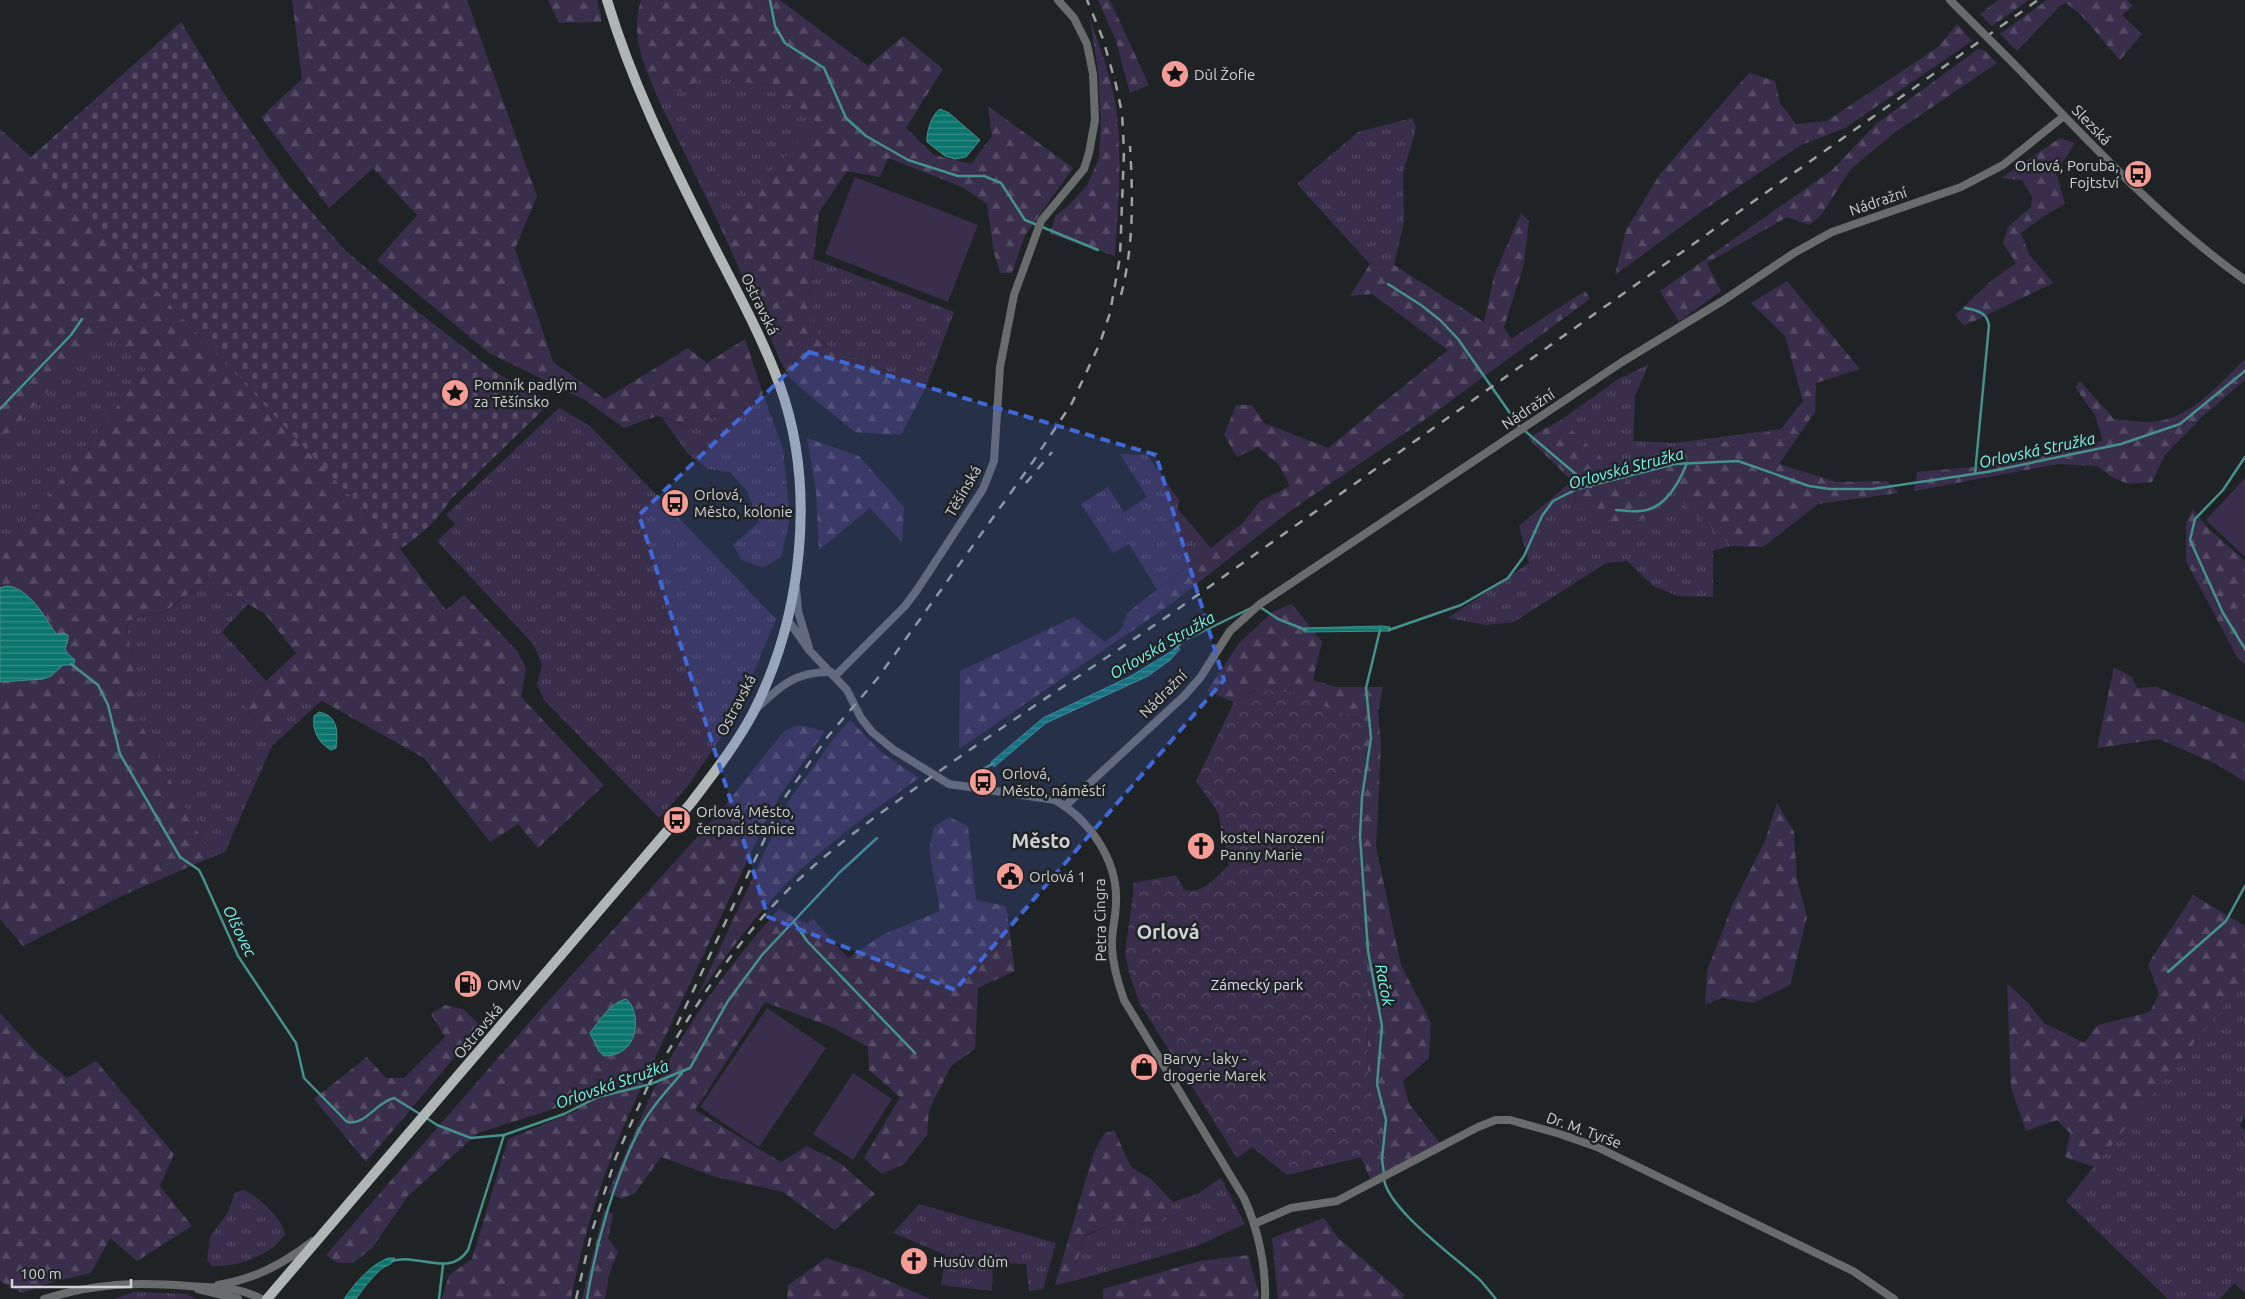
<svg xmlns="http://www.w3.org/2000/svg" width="2245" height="1299" font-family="Ubuntu,sans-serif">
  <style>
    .grass { fill: url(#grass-tufts) }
    .forest { fill: url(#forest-firs) }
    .cemetery { fill: url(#cemetery-stones) }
    .park { fill: url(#park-crowns) }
    .garden { fill: #392e4c }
    .water { fill: url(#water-rules); stroke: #45918c }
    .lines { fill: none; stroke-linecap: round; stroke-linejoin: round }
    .stream { stroke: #45918c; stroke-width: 2.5 }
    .minor { stroke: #696b6c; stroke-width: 8 }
    .major { stroke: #b0b5b6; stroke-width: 10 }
    .rail { stroke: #9ea1a3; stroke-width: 2.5; stroke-dasharray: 9 9; stroke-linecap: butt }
    .minor-bridge { stroke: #696b6c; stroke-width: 8 }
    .marked { fill: #4168d7; fill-opacity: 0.2; stroke: #4168d7; stroke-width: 4; stroke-dasharray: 10 6; stroke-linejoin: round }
    .labels { text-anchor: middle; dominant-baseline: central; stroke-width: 5; stroke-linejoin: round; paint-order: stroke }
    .poi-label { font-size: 15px; fill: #cfd1d3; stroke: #202326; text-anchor: start }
    .street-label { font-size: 15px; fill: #cfd1d3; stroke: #202326 }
    .park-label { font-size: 15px; fill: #e5dbfc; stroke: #202326 }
    .water-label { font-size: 16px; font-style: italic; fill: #78f9ee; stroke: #202326 }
    .district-label { font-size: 20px; font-weight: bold; fill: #cfd1d3; stroke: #202326 }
  </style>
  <defs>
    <pattern id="grass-tufts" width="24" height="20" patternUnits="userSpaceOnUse" patternTransform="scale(1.25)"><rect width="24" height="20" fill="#392e4c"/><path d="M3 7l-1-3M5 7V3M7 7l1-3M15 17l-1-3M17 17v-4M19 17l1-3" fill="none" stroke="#554b65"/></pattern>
    <pattern id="forest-firs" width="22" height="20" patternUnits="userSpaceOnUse" patternTransform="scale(1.25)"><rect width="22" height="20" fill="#392e4c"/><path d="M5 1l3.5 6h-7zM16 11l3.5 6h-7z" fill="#554b65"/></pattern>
    <pattern id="cemetery-stones" width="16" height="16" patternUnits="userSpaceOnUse" patternTransform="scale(1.25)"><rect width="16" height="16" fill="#392e4c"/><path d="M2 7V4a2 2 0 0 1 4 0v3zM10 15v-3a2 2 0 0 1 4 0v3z" fill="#554b65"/></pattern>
    <pattern id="park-crowns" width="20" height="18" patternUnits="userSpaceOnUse" patternTransform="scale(1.25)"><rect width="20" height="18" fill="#392e4c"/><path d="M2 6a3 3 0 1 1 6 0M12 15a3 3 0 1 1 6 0" fill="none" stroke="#554b65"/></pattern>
    <pattern id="water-rules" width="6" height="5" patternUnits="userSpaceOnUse" patternTransform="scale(1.25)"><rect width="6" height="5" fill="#0a756e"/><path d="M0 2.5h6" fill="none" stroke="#388e88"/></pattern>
  </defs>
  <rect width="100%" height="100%" fill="#202326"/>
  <g class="grass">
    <polygon points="708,75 740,82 774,85 817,123 720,226 660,103"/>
    <polygon points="1412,118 1416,128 1403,173 1404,222 1394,265 1370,264 1297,184 1358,132"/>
    <polygon points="814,259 954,312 925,389 818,341 810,291"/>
    <polygon points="108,329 146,369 0,558 0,441"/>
    <polygon points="1649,364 1635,396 1633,441 1674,443 1781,429 1674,453 1681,501 1731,546 1713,551 1713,597 1678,596 1653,586 1627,561 1606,563 1514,622 1486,625 1448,618 1529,563 1519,526 1572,481 1576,505 1594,511 1613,523 1663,516 1561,420 1617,380"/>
    <polygon points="763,394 783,449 790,517 781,557 763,568 742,560 733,545 759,522 747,491 730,472 708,469 688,454 662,418 693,427"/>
    <polygon points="559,408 590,426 776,619 736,716 687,787 659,818 544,700 537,684 542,665 534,645 437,541 455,524 446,515"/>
    <polygon points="1120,454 1147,455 1179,500 1178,509 1211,548 1161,586 1158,591 1129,544 1113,553 1081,504 1108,487 1124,512 1147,497"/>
    <polygon points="207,579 248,604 222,632 266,681 243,703 265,731 308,693 322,700 272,746 225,852 205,860 206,847 142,726 126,621 167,611"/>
    <polygon points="2245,980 2245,1116 2240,1126 2245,1130 2245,1293 2234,1283 2220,1299 2168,1299 2066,1201"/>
    <polygon points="1221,1178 1245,1224 1197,1246 1077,1280 1077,1264 1084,1237 1118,1221 1158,1225 1173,1202 1197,1194"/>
    <path d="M243,1190c13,4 42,31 42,45 -5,4 -8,10 -14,14 -17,11 -38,18 -59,17l-5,-6 3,-23 18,-25 7,-19z"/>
    <polygon points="919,1204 1056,1243 1043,1289 1029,1291 1026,1264 993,1263 992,1291 941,1285 946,1255 893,1233"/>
    <polygon points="134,1292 187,1294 196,1299 114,1299"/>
  </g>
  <g class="forest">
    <polygon points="292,0 467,0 537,196 515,249 553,362 605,399 688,348 707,363 745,339 763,394 693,427 657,416 624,428 585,400 489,353 377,260 417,215 373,168 329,208 261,117 302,79"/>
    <polygon points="548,0 597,0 602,22 559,23"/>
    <path d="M641,0h139l88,66 35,-30 40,33 -37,59 28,27 37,9 21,-28 -4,-30 85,62 -48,67 -13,38h-12l-6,-20 -7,-49 -25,-17 -74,-29 -8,19 -33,-6 -28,41 -9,79 8,50 107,48 -24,46 -46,-3 -46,-37 -22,-20 -67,-149 97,-103 -43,-38 -34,-3 -32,-7 -48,28c-14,-35 -31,-65 -19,-103z"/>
    <polygon points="1098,0 1110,0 1149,85 1130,93 1116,41"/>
    <polygon points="1998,0 2029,0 1992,26 1980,14"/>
    <path d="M2047,0h80l6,6 -11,9 20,19 -22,26c-19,-20 -31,-41 -54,-57l-6,3 -43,45 -17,-17z"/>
    <path d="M1090,19c11,30 23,63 27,96 5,46 1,95 -2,141l-65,-22 5,-18 14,-11 19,-21 11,-26 2,-33 -3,-55z"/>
    <polygon points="1957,24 1972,41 1845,128 1801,145 1705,209 1615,275 1626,230 1660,174 1749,73 1775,81 1780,103 1796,124 1827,121 1938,47"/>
    <polygon points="1978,49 1985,51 1997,63 1894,133 1850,170 1822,214 1809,225 1787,217 1707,263 1721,291 1679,322 1660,291 1832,170 1876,124"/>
    <polygon points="0,129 31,157 400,549 446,610 464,595 517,651 526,668 521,697 604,785 538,848 518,824 490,842 424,758 308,693 265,731 243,703 296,653 265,614 207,579 166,611 126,621 142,726 206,847 205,860 126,894 23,946 0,919 0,558 146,369 108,329 0,441"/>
    <polygon points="2060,138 2075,143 2056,172 2065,204 2041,218 2021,233 2029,254 2053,283 1964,326 1955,315 1992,280 2016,263 2003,243 2008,227 2031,207 2032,196 2022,180 2001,178"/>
    <polygon points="1521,213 1529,221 1524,264 1504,327 1511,339 1585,291 1590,299 1430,416 1290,511 1171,604 959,749 960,671 1074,617 1105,642 1121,630 1127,613 1243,523 1260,501 1290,486 1279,465 1258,447 1237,457 1224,435 1236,405 1252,405 1264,423 1328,448 1448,350 1372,294 1350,296 1370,264 1394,265 1484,322 1494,276"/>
    <polygon points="1787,281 1860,369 1816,383 1815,412 1779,464 1837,482 1887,481 1899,493 1818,504 1763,547 1731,546 1681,501 1648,459 1781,429 1803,401 1785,336 1751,303"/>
    <path d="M2245,359v21l-42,36 -38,39 -13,27 -23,2 -16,-6 -16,-12 -39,-2 -144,27 3,-19 66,-6 120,-25 -8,-26 -20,-28 5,-6 34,38c12,1 24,3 35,3 39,0 70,-38 96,-63z"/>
    <polygon points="1561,420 1664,516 1613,523 1594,511 1576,505 1572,481 1528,438"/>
    <polygon points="807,438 859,456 904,507 902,542 870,508 819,550 816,491"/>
    <polygon points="2193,509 2209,529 2245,561 2245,665 2237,657 2186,561 2186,523"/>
    <polygon points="1292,604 1322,642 1313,680 1336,687 1383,687 1378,712 1381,746 1376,847 1401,965 1431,1023 1429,1058 1403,1081 1409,1104 1440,1143 1370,1179 1361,1157 1379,1153 1368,1087 1367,965 1356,843 1364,720 1256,690 1234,702 1207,691 1239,643 1274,611"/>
    <polygon points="2114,667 2132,677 2137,688 2157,687 2245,723 2245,782 2218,765 2159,739 2097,748"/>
    <path d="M850,720l31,32 38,26c-48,34 -96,68 -137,110 -32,34 -58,71 -85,109l91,-195 46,-64z"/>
    <path d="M798,725l27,6 -46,66 -15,28 -135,289c-26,59 -46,121 -58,185h-129l7,-24 23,-16 36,-120 70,-29 -3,-8 -97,31 -70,63 -36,52 -19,15h-15l-12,-8 214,-245 179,-197 65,-82z"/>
    <polygon points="1777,803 1794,832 1797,879 1807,917 1790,985 1753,1003 1722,998 1705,1005 1707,971 1732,906 1765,841"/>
    <path d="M949,817l19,9 8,74 30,6 9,65 -37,17 -3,61 -24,17 -22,44 -2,25 -23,29 -22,10 -18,-16 36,-61 -31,-27 -1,-23 -34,-19 -69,-26 -70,108 86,52 26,-16 33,17 35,31 -40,36 -52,-38 -67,-15 -55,-20 -26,36 -13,6 -14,-6c17,-37 32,-76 50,-112 32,-62 74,-120 121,-172l22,12 7,2 5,-4 35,39 34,-23 58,-24 -11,-62 5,-22z"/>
    <polygon points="2193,895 2245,926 2245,980 2094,1167 2065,1157 2070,1133 2057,1120 2026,1131 2011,1088 2007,983 2029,1004 2044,1023 2084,1043 2098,1025 2150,1012 2159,994 2148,964"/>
    <polygon points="445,1005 463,1009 481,1026 366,1162 314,1099 367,1057 386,1078 404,1078 445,1037 431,1014"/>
    <polygon points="0,1013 36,1052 67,1078 96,1061 174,1154 160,1186 192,1226 137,1261 110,1238 91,1273 53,1282 22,1293 0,1281"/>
    <polygon points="1114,1130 1131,1167 1151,1179 1173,1202 1158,1225 1118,1221 1084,1236 1077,1264 1077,1280 1055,1285 1094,1152 1104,1134"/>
    <polygon points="604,1210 613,1214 608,1238 618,1252 609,1275 605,1299 582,1299"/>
    <polygon points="1324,1218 1339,1239 1405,1295 1402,1299 1278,1299 1272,1238"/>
    <polygon points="1248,1255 1259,1294 1258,1299 1103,1299 1103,1289 1200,1261"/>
    <polygon points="826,1258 866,1271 930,1299 787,1299 788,1285"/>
  </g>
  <path class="cemetery" d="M181,22l41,68 65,94 57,65 60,52 94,73 53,28 -101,98c-11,19 -30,36 -50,49l-369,-392z"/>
  <path class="park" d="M1256,690l33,2 66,26 10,2 -9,123 11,122 1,122 11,66 -92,22 -35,-28 -15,11 -97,-154 -11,-31 -4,-20 8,-58v-12l43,-8 8,15c20,4 31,-12 45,-25l-11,-53 -22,-31 38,-79z"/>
  <g class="garden">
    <polygon points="855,177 978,225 948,302 825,254"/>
    <polygon points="2245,478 2245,557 2206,520"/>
    <polygon points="767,1008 826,1048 759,1147 700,1107"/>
    <polygon points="853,1073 892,1099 853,1160 813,1134"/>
  </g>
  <g class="water">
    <path d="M940,109l9,4 31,27 -14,17 -11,2 -10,-3 -18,-14c-1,-10 5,-28 13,-33z"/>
    <path d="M7,586c22,2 38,31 49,48l8,-1 4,2c0,16 -9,11 7,25l-2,5h-10l-12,11 -8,3 -43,3v-94z"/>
    <polygon points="1382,626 1390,627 1390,631 1304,632 1303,630 1304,628"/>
    <polygon points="1176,646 1180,649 1170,660 1148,676 1046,723 994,767 991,762 1043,718 1131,676 1172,651"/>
    <path d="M319,712c19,4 19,19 17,36l-5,2c-13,-7 -19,-20 -17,-34z"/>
    <path d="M626,999c6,5 7,10 9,17 3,22 -8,40 -31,40l-5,-5 -9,-18c9,-12 20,-30 36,-34z"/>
    <path d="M388,1258h7c-3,8 -10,7 -15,12 -9,9 -17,18 -24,29h-12c12,-17 25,-33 44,-41z"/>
  </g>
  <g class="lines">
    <g class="stream">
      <polyline points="770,0 775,26 785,43 824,68 846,118 866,136 908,160 958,176 984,176 1001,183 1025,220 1098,250"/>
      <polyline points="1388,284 1421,305 1440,320 1458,339 1519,426 1591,487"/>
      <path d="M1965,308c11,2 22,4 24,17l-14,149"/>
      <polyline points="0,409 71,335 82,319"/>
      <polyline points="2245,457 2223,490 2195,519 2190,540 2223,613 2245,649"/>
      <path d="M1616,510c8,0 16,2 24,1 24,-1 39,-28 47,-48"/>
      <polyline points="1260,607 1278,619 1306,630"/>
      <polyline points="1380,630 1366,688 1371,738 1362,797 1360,836 1368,951 1382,1026 1377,1084 1386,1120 1382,1159 1384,1174"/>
      <polyline points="1389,630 1461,605 1508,578 1524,556 1542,516 1553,501 1577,489 1675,464 1738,461 1809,486 1830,489 1873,489 1987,472 2121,444 2180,424 2245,371"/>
      <polyline points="1175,649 1183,641 1251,608"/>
      <path d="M71,664l27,21 10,20 12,49 60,103 19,13 4,8 35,78 58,87 8,35 43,44c19,4 29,-20 47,-24l26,16"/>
      <polyline points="974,774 994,763"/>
      <polyline points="794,922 807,941 915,1053"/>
      <polyline points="2168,972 2226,921 2245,886"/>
      <polyline points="425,1117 437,1125 471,1138 504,1135"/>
      <path d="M1384,1179c4,31 74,80 97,102 5,6 10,12 15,18"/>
      <path d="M392,1261c27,-8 58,17 76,-11l36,-115 60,-21 34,-17 53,-13 39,-16 38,-67 34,-46 77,-82 38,-35"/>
      <polyline points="439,1299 443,1265"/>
      <path d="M587,1299c9,-56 27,-120 53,-171 11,-20 27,-38 42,-55"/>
    </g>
    <g class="minor">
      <polyline points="1950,0 1961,11"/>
      <path d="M2013,63c74,76 145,155 232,217"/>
      <polyline points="796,588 798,611 809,648"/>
      <path d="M788,620l21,30 38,40 14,28 11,14 22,18 55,34 106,16c35,20 63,61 61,102 0,15 -5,30 -4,46 1,18 6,35 12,52l120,198c14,31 22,68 21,101"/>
      <polyline points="835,676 905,606 917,590 983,489 994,461 1000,367 1014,295 1041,221 1084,169 1089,153 1095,120 1093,74 1087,44 1074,18 1058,0"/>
      <path d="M756,709c24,-23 40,-38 75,-37"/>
      <polyline points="1065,806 1184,696 1200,678 1230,631 1260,604 1622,362 1724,300 1794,253 1832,232 1961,187 2003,165 2064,116"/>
      <polyline points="1254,1224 1291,1208 1337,1201 1478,1127 1496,1120 1510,1120 1560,1134 1597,1147 1853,1271 1894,1299"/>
      <path d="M218,1285c37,-6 65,-21 95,-44"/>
      <polyline points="198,1289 238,1299"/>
      <path d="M44,1299c52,-16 91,-17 145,-13 25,2 50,0 72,13"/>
    </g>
    <path class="major" d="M267,1299l424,-496c22,-29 45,-58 62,-90 49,-96 64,-224 27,-327 -20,-55 -49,-105 -75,-157 -38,-75 -74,-149 -98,-229"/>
    <g class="rail">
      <path d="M1121,295c13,-50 12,-98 9,-149"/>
      <polyline points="1026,483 1052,452"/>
      <polyline points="677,1025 783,800 829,735 877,679 1030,466 1072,403 1100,343 1110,313 1120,257 1124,151 1122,113 1116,85 1103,39 1087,0"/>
      <path d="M649,1084c40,-69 82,-137 138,-193 47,-47 101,-83 154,-121 78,-55 157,-106 234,-159l863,-611"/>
      <polyline points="576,1299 592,1231 616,1157 652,1077"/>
    </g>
    <polyline class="minor-bridge" points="1961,11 2013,63"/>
  </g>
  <path class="marked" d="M809,352l347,103 68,225 -269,310 -187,-73 -129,-402z"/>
  <defs>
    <symbol id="sight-disc" viewBox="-11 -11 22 22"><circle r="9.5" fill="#f59c96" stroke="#202326"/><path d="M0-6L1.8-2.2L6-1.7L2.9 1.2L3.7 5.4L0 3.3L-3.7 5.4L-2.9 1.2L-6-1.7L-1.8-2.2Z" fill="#111"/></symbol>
    <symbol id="bus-disc" viewBox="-11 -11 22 22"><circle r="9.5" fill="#f59c96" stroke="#202326"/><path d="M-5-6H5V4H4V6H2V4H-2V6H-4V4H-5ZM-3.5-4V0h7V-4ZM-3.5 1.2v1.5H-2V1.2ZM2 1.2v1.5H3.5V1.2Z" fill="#111"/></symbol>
    <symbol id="church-disc" viewBox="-11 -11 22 22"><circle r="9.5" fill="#f59c96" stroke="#202326"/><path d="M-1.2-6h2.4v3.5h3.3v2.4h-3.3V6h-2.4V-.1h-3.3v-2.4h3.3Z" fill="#111"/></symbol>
    <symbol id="civic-disc" viewBox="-11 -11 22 22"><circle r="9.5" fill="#f59c96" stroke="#202326"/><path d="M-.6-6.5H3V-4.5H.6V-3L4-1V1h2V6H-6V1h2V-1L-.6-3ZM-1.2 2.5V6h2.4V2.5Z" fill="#111"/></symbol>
    <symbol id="fuel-disc" viewBox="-11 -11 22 22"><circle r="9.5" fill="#f59c96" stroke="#202326"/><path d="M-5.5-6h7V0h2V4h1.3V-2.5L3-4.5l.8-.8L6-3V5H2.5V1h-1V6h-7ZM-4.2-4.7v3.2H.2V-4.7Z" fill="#111"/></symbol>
    <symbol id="shop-disc" viewBox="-11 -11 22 22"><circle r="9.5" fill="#f59c96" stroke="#202326"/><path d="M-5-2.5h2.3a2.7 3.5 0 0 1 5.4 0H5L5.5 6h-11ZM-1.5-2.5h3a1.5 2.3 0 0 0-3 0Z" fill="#111"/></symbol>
  </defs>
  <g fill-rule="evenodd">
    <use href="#sight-disc" x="1159" y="58" width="32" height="32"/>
    <use href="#bus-disc" x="2122" y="158" width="32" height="32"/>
    <use href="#sight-disc" x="439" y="377" width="32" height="32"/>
    <use href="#bus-disc" x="659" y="487" width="32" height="32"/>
    <use href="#bus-disc" x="967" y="766" width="32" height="32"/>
    <use href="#bus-disc" x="661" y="804" width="32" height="32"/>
    <use href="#church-disc" x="1185" y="830" width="32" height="32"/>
    <use href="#civic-disc" x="994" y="860" width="32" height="32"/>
    <use href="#fuel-disc" x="452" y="968" width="32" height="32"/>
    <use href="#shop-disc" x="1128" y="1051" width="32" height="32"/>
    <use href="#church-disc" x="898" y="1245" width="32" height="32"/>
  </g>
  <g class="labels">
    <g class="poi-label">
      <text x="1194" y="74">Důl Žofie</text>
      <text x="2119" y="165" text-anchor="end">Orlová, Poruba,<tspan x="2119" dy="17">Fojtství</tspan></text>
      <text x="474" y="384">Pomník padlým<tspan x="474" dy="17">za Těšínsko</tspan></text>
      <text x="694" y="494">Orlová,<tspan x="694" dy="17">Město, kolonie</tspan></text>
      <text x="1002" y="773">Orlová,<tspan x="1002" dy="17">Město, náměstí</tspan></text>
      <text x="696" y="811">Orlová, Město,<tspan x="696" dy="17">čerpací stanice</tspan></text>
      <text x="1220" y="837">kostel Narození<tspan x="1220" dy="17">Panny Marie</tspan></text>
      <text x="1029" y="876">Orlová 1</text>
      <text x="487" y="984">OMV</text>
      <text x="1163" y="1058">Barvy - laky -<tspan x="1163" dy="17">drogerie Marek</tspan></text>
      <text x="933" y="1261">Husův dům</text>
    </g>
    <g class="street-label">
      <text transform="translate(2092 125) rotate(46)">Slezská</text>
      <text transform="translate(1878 201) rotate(-19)">Nádražní</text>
      <text transform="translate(760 304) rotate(64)">Ostravská</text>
      <text transform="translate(1528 409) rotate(-34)">Nádražní</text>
      <text transform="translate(963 491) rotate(-60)">Těšínská</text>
      <text transform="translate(1163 694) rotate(-45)">Nádražní</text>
      <text transform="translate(736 705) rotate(-62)">Ostravská</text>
      <text transform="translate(1100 920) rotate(-91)">Petra Cingra</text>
      <text transform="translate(478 1031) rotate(-50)">Ostravská</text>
      <text transform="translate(1584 1130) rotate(20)">Dr. M. Tyrše</text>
    </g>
    <g class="park-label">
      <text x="1257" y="984">Zámecký park</text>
    </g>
    <g class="water-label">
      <text transform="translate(2037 450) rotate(-12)">Orlovská Stružka</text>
      <text transform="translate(1626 468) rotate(-15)">Orlovská Stružka</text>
      <text transform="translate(1162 645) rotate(-30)">Orlovská Stružka</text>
      <text transform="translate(240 931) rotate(64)">Olšovec</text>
      <text transform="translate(1385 985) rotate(79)">Račok</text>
      <text transform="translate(612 1084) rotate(-19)">Orlovská Stružka</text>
    </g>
    <g class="district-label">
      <text x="1041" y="840">Město</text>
      <text x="1168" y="931">Orlová</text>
    </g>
  </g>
  <path d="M12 1279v8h119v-8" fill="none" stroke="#cfd1d3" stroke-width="2.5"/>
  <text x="20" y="1279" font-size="15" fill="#cfd1d3" stroke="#202326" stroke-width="4" paint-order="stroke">100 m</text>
</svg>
